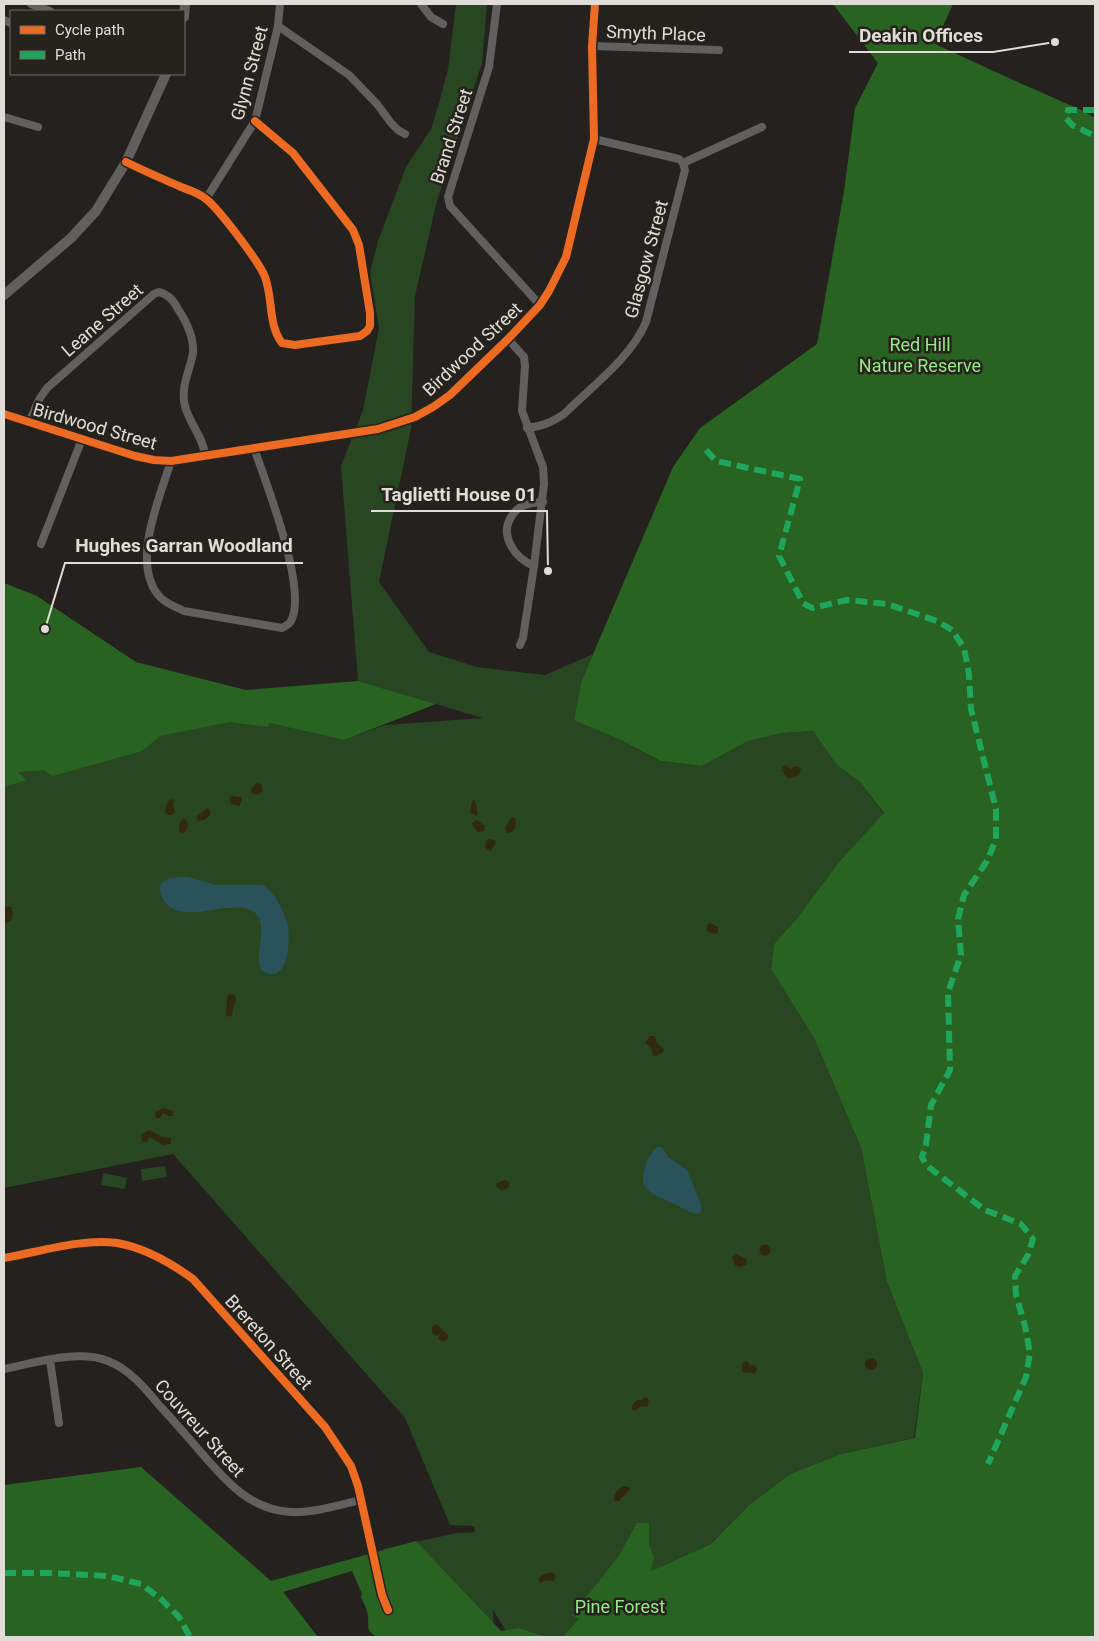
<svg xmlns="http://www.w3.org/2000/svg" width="1099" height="1641" font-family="Roboto,sans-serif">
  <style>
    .green { fill: #274621 }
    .forest { fill: #296321 }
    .sand { fill: #30290b }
    .water { fill: #2a525b }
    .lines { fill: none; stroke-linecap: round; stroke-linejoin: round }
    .minor { stroke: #61605f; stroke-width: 8 }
    .tertiary { stroke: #61605f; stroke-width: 10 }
    .quiet { stroke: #20a55d; stroke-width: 6; stroke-dasharray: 12 6; stroke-linecap: butt }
    .cycleway-casing { stroke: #26221c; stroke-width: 11 }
    .cycleway { stroke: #ed6a23; stroke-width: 8 }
    .labels { text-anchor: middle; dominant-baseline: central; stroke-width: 5; stroke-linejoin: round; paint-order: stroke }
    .street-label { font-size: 18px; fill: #e0ddd9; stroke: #26221c }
    .park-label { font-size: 18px; fill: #93eb86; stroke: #26221c }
    .leader { fill: none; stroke: #e0ddd9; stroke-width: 2 }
    .callout-dot { fill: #e0ddd9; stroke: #26221c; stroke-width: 2 }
    .callout-label { font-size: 19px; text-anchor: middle; font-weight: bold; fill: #e0ddd9; stroke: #26221c; stroke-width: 5; stroke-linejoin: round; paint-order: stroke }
  </style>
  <rect width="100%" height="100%" fill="#24211e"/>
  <g class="green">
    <polygon points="456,4 487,4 482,63 437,201 415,296 411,429 379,582 429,652 477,667 545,675 593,654 582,680 619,739 659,761 702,766 748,741 783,733 814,731 837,765 860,782 884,814 839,862 798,917 774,944 771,969 814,1038 861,1148 887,1282 923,1373 914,1438 841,1454 790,1474 748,1506 711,1544 633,1579 611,1586 563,1636 558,1637 510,1637 493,1610 494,1637 395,1592 383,1549 457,1533 475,1532 474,1526 450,1525 405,1418 173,1154 4,1188 4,718 186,704 344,740 385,725 483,718 358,681 341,466 363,410 379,328 370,273 378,241 406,167 431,129 439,103 448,69"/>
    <polygon points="165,1166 167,1177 142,1181 141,1169"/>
    <polygon points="103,1173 127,1178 125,1189 101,1185"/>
  </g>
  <g class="forest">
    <polygon points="833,4 953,4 935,44 1011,79 1079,109 1095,118 1095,1637 558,1637 563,1636 579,1619 572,1615 618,1557 637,1523 649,1523 649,1545 654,1557 651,1571 711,1544 748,1506 790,1474 841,1454 915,1438 923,1373 887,1282 861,1148 814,1038 771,969 774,944 798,917 839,862 884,813 860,782 837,765 813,731 783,733 748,741 702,766 660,761 619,739 574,720 582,680 673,467 700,428 817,344 844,191 855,108 878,63"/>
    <polygon points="4,583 37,596 136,662 246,690 358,681 436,704 344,740 269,723 268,727 230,722 160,736 142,751 53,776 44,770 18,772 26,780 4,787"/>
    <path d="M141,1467l130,114 145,-40 85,90 17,-3 25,8v1h-166c-12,-7 -8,-10 -9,-21 -1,-7 -4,-12 -7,-19l1,-3 -10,-23 -69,21 35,45h-314v-152z"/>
  </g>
  <g class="sand">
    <polygon points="786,765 791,770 794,766 799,767 801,770 799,775 789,779 781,770 783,766"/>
    <polygon points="257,782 261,784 263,791 258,795 252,793 251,789"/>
    <polygon points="231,796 241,797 242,801 239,806 231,804 229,799"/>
    <polygon points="172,799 174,801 173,805 175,812 172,815 168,815 165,812 166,806 169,800"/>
    <polygon points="475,800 478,813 476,816 470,812 472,801"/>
    <polygon points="207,808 210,810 210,815 204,820 198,821 197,816"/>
    <polygon points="512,817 516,819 515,829 512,832 507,833 505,828"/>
    <path d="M184,819l3,2 1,5 -4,7 -3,1c-4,-4 -2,-13 3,-15z"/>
    <polygon points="477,820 485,826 484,831 478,832 474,828 472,823"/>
    <polygon points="488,839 494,840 496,842 491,851 487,850 485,846 486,841"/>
    <polygon points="4,907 11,907 13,914 11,921 4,924"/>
    <polygon points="710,923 718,927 718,933 714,934 707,931 707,925"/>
    <polygon points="229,994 234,995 236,998 232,1015 230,1017 226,1015 227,997"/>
    <polygon points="650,1036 655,1036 657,1043 664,1049 663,1052 656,1056 653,1055 651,1048 645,1043"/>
    <polygon points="163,1108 173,1111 173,1116 169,1116 163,1113 160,1118 156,1118 155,1112"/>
    <polygon points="149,1130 162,1137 171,1138 171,1144 163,1145 150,1137 147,1142 143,1142 141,1137 142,1134"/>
    <polygon points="505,1180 509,1182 509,1187 502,1191 496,1186 497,1183"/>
    <circle cx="765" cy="1250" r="5.5"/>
    <polygon points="736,1254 746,1259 747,1262 746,1265 739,1267 735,1265 732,1257"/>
    <polygon points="436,1324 448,1335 448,1338 444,1342 438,1339 440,1334 436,1336 432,1333 432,1327"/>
    <circle cx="871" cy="1364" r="6"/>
    <polygon points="745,1361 749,1363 749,1366 753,1365 756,1366 757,1369 755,1373 742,1372 742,1364"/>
    <polygon points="646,1397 649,1400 647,1407 641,1406 635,1411 632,1409 632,1406 637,1400 641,1400"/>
    <polygon points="622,1486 629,1487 630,1489 619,1501 614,1501 614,1495"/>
    <polygon points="552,1572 556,1575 554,1581 546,1580 541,1583 539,1582 538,1579 542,1575"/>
  </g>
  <g class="water">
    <path d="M188,877l28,8h46c13,6 23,28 26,41 2,13 1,50 -18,48 -29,-4 12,-59 -26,-66 -20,-3 -41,6 -61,4 -15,-2 -26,-15 -22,-29l8,-5z"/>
    <path d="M658,1147h4l6,10 19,13 14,34v7l-3,3c-9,-1 -17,-7 -25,-11 -21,-9 -38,-13 -26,-41 3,-6 5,-13 11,-15z"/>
  </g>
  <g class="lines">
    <g class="minor">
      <polyline points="31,4 50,11"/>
      <polyline points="421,4 431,17 443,24"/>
      <polyline points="497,4 489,67 448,197 450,206 540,305"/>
      <polyline points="4,20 11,23"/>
      <polyline points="278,26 349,75 377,104 391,123 398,130 405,134"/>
      <polyline points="592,46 719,50"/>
      <polyline points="4,117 38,127"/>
      <path d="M126,162c18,9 37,17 55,25 8,3 18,6 25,12 12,9 54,64 59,78 8,21 3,48 17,66l13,2 65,-9 7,-5 3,-5v-13l-11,-68 -6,-15 -60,-77 -38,-32"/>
      <polyline points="683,163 762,127"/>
      <polyline points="206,199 255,121 278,26 280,4"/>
      <polyline points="508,339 524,357 525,366 522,411 543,467 544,484 534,566 523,638 520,645"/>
      <path d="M29,422l11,-24 7,-10 107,-94 5,-2c10,3 14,8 19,17 8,12 16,29 15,44 -3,17 -13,35 -8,53 4,17 19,32 20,50"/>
      <path d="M527,428c15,-2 24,-5 37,-14 27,-27 67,-56 82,-92l39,-152 -2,-7 -4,-4 -85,-20"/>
      <path d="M171,461c-11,36 -42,105 -10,137 6,6 15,9 23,13l98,17c3,-2 7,-3 9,-7 17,-32 -25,-138 -37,-173"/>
      <polyline points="41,544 82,439"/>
      <path d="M534,566c-20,-8 -37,-33 -20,-53 6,-9 19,-10 29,-11"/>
      <path d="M4,1258c35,-6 78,-20 113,-15 29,5 54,20 76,36l132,148 26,39 7,20 24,109 6,15"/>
      <polyline points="50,1360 59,1423"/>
      <path d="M4,1369c30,-6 74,-20 104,-8 21,8 37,27 51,44 14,15 27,30 40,45 25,29 50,60 92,62 23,1 48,-7 70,-12"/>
    </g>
    <g class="tertiary">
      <polyline points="184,17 185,4"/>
      <polyline points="4,295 71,238 96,211 126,162 166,74"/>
      <polyline points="4,414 135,456 154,460 171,461 378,429 415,417 433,407 450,395 508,339 540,305 549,291 566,257 594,139 592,46 595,4"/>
    </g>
    <g class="quiet">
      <polyline points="1095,110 1068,110 1066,118 1072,125 1095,136"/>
      <polyline points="706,450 716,461 800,479 779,556 803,603 812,608 847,600 887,604 937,621 952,630 964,648 969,674 971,709 996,809 996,839 987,861 964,895 958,919 961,955 948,992 950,1070 931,1105 926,1145 922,1157 926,1165 977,1204 985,1210 1021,1224 1033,1239 1028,1255 1015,1276 1016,1295 1025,1326 1030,1353 1026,1377 988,1464"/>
      <polyline points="4,1573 49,1573 108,1576 141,1584 161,1599 179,1617 190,1637"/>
    </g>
    <defs>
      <g id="cycleway">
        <path d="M126,162c18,9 37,17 55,25 8,3 18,6 25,12 12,9 54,64 59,78 8,21 3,48 17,66l13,2 65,-9 7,-5 3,-5v-13l-11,-68 -6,-15 -60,-77 -38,-32"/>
        <polyline points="4,414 135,456 154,460 171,461 378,429 415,417 433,407 450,395 508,339 540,305 549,291 566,257 594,139 592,46 595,4"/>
        <path d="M4,1258c35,-6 78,-20 113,-15 29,5 54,20 76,36l132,148 26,39 7,20 24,109 6,15"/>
      </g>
    </defs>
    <use href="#cycleway" class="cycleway-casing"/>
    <use href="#cycleway" class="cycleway"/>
  </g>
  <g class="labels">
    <g class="street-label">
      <text transform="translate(656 33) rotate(2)">Smyth Place</text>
      <text transform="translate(249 73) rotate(-75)">Glynn Street</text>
      <text transform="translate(451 136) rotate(-72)">Brand Street</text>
      <text transform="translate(646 259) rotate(-75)">Glasgow Street</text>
      <text transform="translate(102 320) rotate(-41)">Leane Street</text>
      <text transform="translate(472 349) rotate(-43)">Birdwood Street</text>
      <text transform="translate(95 426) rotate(16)">Birdwood Street</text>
      <text transform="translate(269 1342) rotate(48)">Brereton Street</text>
      <text transform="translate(200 1428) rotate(48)">Couvreur Street</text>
    </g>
    <g class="park-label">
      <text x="920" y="344">Red Hill<tspan x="920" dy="21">Nature Reserve</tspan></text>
      <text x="620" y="1606">Pine Forest</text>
    </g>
  </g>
  <path class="leader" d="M1055 42L993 52H849M548 571L547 511H371M45 629L65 563H303"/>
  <g class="callout-dot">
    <circle cx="1055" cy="42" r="5"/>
    <circle cx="548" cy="571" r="5"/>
    <circle cx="45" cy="629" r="5"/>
  </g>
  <g class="callout-label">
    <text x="921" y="42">Deakin Offices</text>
    <text x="459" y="501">Taglietti House 01</text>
    <text x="184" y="552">Hughes Garran Woodland</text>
  </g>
  <rect width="1099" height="1641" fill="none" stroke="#e0ddd9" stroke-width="10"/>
  <rect x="10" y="10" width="175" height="65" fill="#26221c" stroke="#706d68"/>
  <rect x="20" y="26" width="25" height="8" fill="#ed6a23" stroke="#706d68"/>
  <text x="55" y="35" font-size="15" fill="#e0ddd9">Cycle path</text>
  <rect x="20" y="51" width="25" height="8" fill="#20a55d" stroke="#706d68"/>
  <text x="55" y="60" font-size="15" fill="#e0ddd9">Path</text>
</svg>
